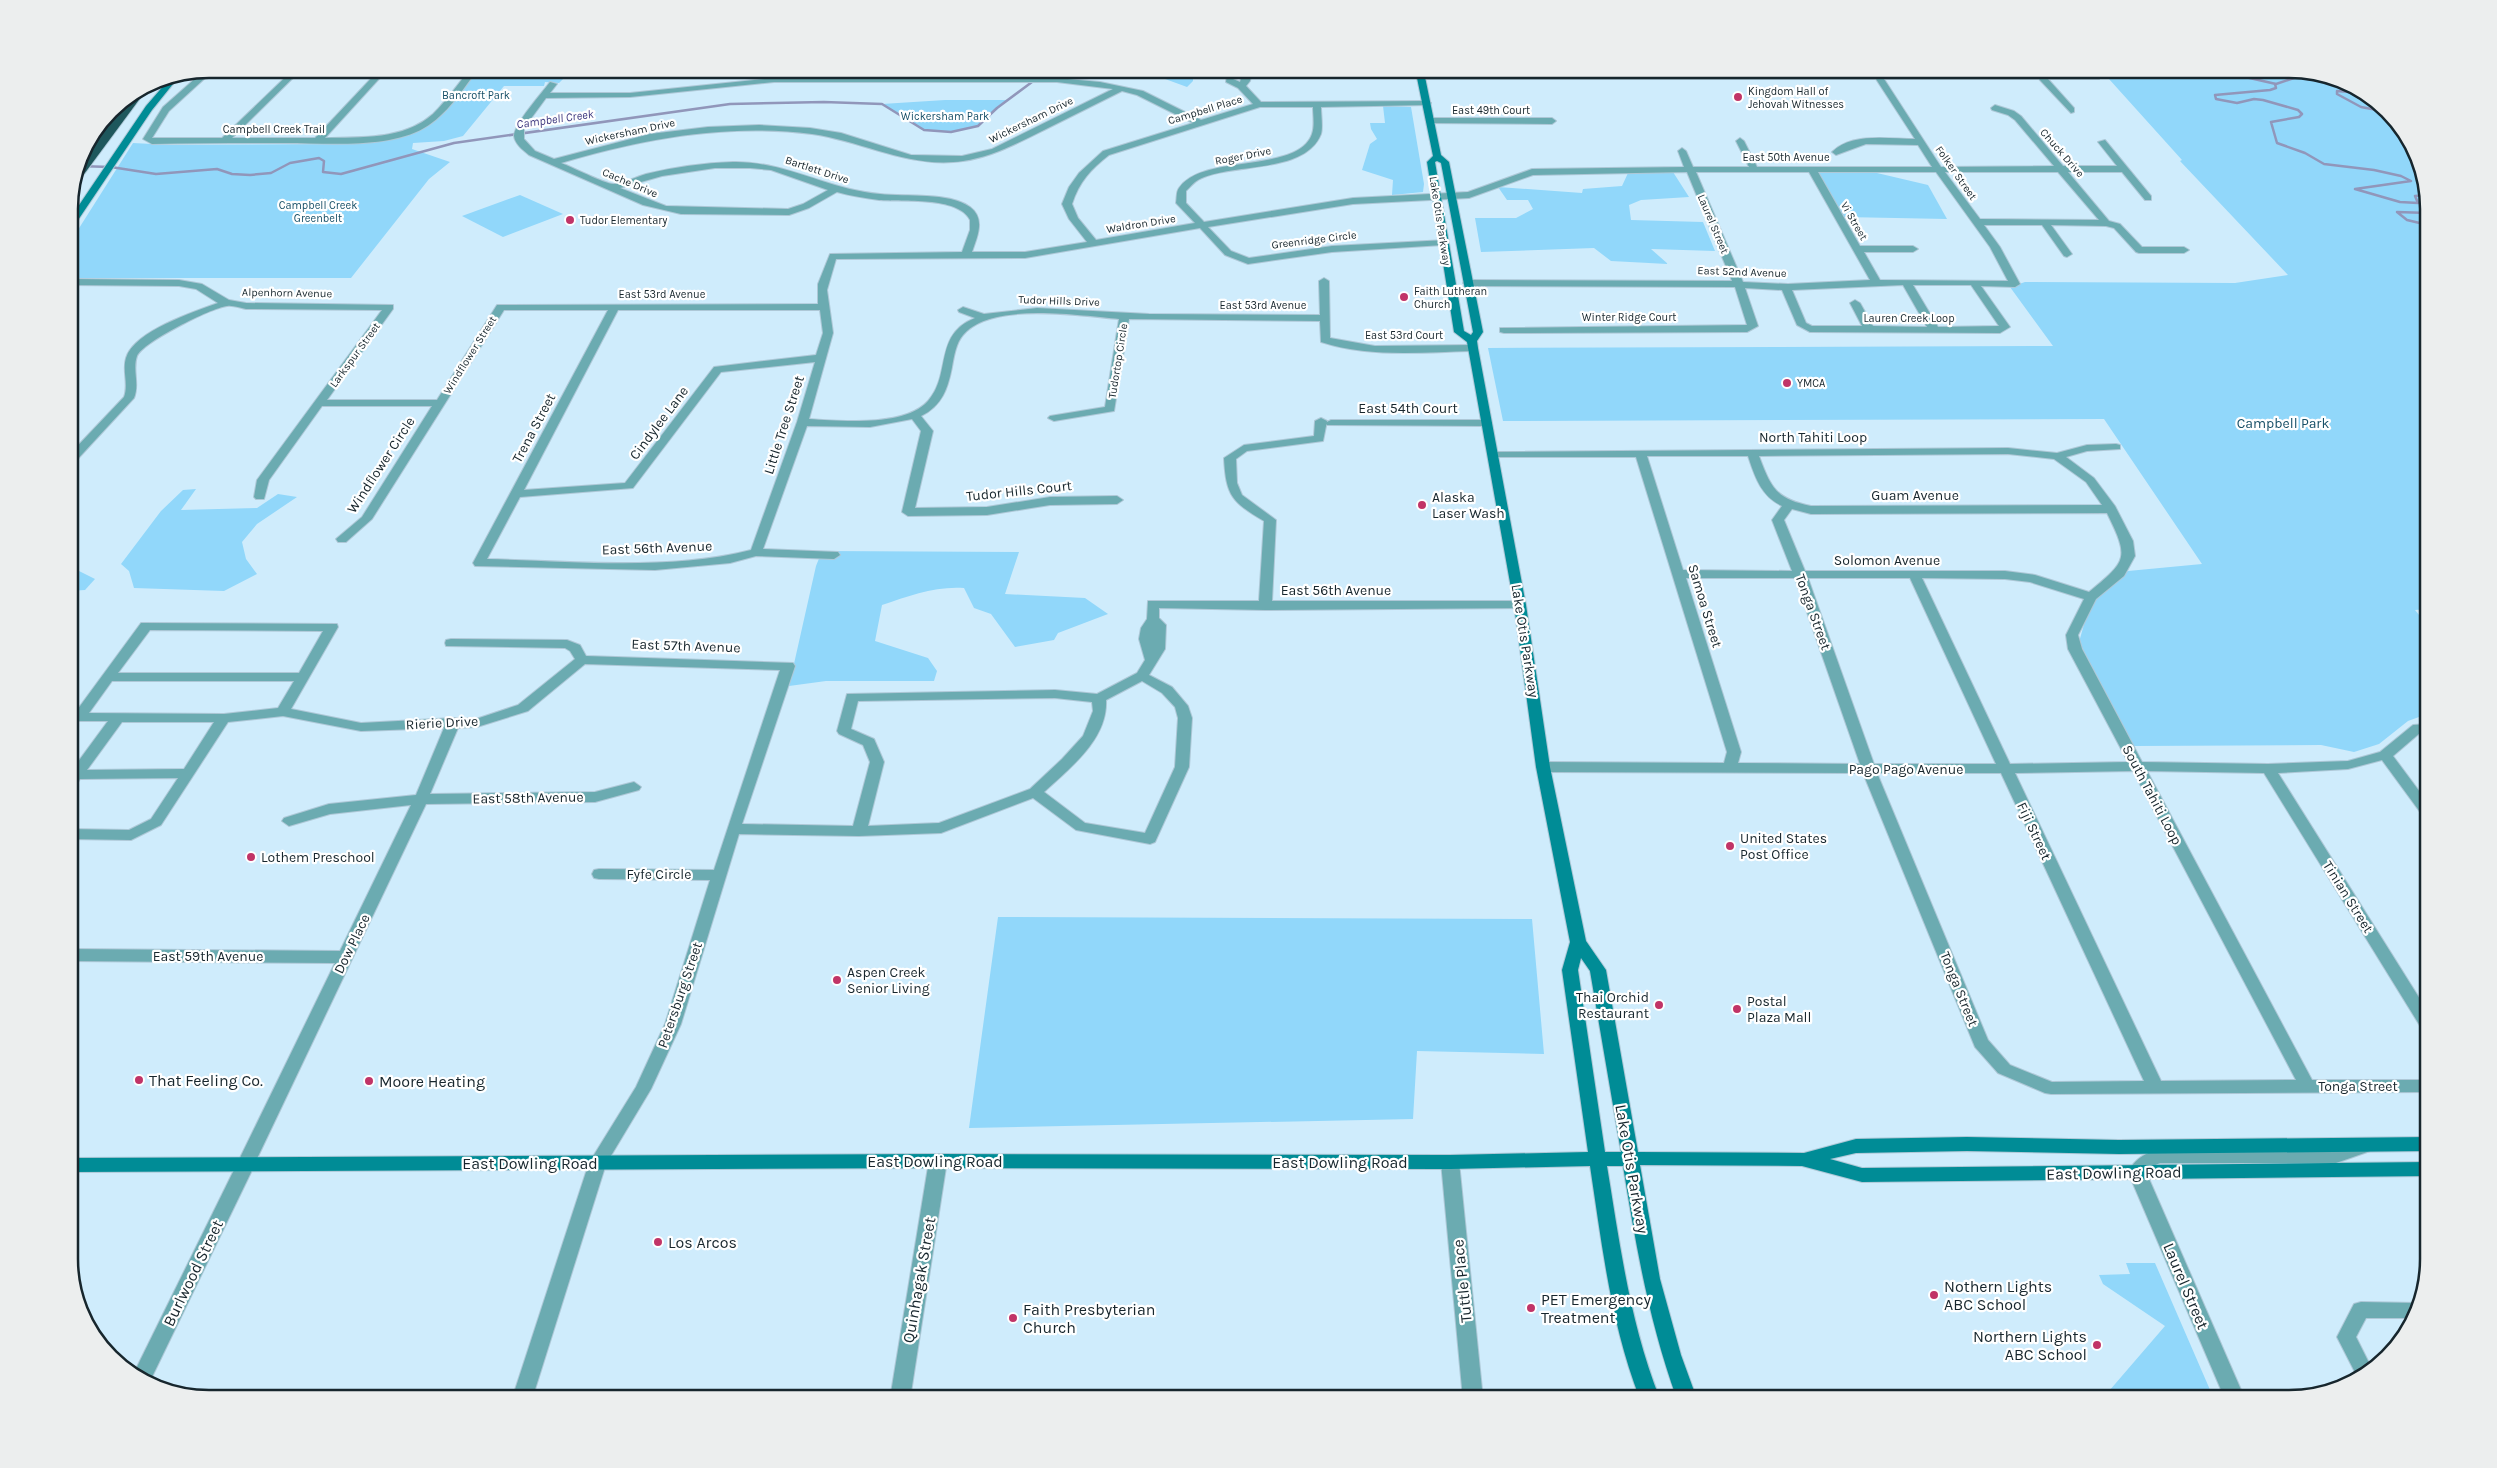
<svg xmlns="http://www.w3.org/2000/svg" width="2497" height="1468" font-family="Karla,sans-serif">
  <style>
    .green { fill: #91d7fa }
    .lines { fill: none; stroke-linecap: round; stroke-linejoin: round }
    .stream { stroke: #9196ba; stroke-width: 2.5 }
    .minor-casing { stroke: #aec8d7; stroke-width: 2 }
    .tertiary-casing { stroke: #aec8d7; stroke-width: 2 }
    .secondary-casing { stroke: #aec8d7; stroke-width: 2 }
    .motorway-casing { stroke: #aec8d7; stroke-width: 2 }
    .minor { fill: #6babb1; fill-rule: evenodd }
    .tertiary { fill: #6babb1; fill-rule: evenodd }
    .secondary { fill: #008c96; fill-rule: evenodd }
    .motorway { fill: #1e575c; fill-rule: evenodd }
    .poi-dot { fill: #c13467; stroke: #fff; stroke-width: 2 }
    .labels { text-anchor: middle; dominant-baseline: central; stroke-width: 4.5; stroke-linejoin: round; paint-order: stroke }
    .far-poi-label { font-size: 11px; fill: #17262d; stroke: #fff; text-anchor: start }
    .far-park-label { font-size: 11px; fill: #164f67; stroke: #fff }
    .far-street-label { font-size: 11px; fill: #17262d; stroke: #fff }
    .far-water-label { font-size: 12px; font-style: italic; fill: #3e387f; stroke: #fff }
    .street-label { font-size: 14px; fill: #17262d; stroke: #fff }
    .park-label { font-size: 14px; fill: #164f67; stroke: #fff }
    .poi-label { font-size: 14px; fill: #17262d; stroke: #fff; text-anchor: start }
    .near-poi-label { font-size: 16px; fill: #17262d; stroke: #fff; text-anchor: start }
    .near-street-label { font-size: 16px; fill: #17262d; stroke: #fff }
    .rim { fill: none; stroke: #17262d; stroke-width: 2.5 }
  </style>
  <rect width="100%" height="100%" fill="#cfecfc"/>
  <g class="green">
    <polygon points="520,69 686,69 635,77 565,77 559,83 545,82 544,86 504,86 463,136 444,141 413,143 412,149 450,162 429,179 351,278 69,278 69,244 133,143 171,145 343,144 395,139 437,119 472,76 514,76"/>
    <polygon points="1121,69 1193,69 1193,81 1187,87 1146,72"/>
    <polygon points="1437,69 1976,69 1974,75 1437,74"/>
    <polygon points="2138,69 2288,69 2358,87 2405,131 2428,200 2428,609 2415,610 2428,626 2428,718 2419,717 2408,721 2379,744 2354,752 2321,745 2134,746 2079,642 2091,600 2128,571 2202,564 2104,419 1503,421 1488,348 2053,346 2010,287 2025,282 2235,283 2288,275 2180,161 2182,160 2109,79 2137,79"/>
    <polygon points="124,100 86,151 82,151 110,110"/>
    <polygon points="945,100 1008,100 978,126 951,132 924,130 882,104"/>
    <polygon points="1383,106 1411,107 1424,184 1423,192 1392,195 1393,180 1362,170 1370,144 1377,139 1371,129 1370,123 1385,123"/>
    <polygon points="1673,172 1689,197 1641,200 1629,205 1631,220 1703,222 1715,251 1651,249 1668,264 1611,261 1594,248 1481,252 1475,218 1516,218 1533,209 1528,200 1507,200 1498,187 1582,193 1583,189 1622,186 1628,173"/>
    <polygon points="1815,172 1877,173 1928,185 1947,219 1844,217"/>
    <polygon points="520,195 563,214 503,237 462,216"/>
    <polygon points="196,489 181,510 257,508 278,494 297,497 257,524 242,542 246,559 257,574 224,591 134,588 129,571 121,564 161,511 183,490"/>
    <path d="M822,551l197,1 -14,42 80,4 23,16 -50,19 -4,7 -39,7 -24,-33 -17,-6 -10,-20c-29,-2 -55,8 -82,17l-7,36 53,17 9,13 -3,10h-108l-37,5 27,-120z"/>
    <polygon points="69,566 95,579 85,590 69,591"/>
    <polygon points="998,917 1532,919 1544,1054 1417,1051 1413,1119 969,1128"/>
    <polygon points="2126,1263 2155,1263 2214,1399 2103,1398 2165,1326 2103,1284 2099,1275 2130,1274"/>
  </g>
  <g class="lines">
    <g class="stream">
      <polyline points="1939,69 1952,69"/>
      <polyline points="2210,69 2276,84 2297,77 2341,85 2362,93 2337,91 2337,94 2361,107 2377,110 2376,104"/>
      <polyline points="1039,78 1051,69"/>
      <polyline points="2275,84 2276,88 2270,90 2215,95 2216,99 2237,103 2254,99 2263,100 2298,110 2302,114 2299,117 2271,122 2277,143 2305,153 2324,164 2374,170 2401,176 2411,181 2355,189 2400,202 2418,203 2415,196 2426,195"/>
      <polyline points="77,166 111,167 156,174 217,169 232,174 250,175 271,173 290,163 319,158 324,161 323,172 341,174 454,143 730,104 824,102 882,104 924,130 951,132 978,126 997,108 1032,82"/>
      <polyline points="2428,213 2397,212 2407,220 2428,225"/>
    </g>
    <defs>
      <g id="minor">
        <path d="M206,69h9l-46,42 -17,27h70l72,-69h8l-70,69h83l65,-69h8l-63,69c36,-1 79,2 108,-24 14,-14 25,-30 37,-45h8c-15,20 -31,46 -54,59 -36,21 -97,15 -139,15 -44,0 -89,0 -133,1l-9,-5 20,-32z"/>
        <path d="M1228,69h8l-3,10 7,3 4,-13h8l-2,12 -4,5 15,16 166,-1 4,2 -4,2 -106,2c0,8 2,20 0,27 -16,41 -91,28 -123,46 -4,2 -8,7 -12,11v12l18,19 149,-24 115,-6 64,-23 152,-2 -6,-16 4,-3 4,3 7,16h56l-13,-26 4,-3 4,3 13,26h175l-14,-22 -52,-1 -30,11 -4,-3c20,-20 57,-13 83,-13l-39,-60h-458l-1,-2 4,-2h675l4,2 -1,2h-51l26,29v4l-3,1 -32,-34h-155l57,88 113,-1 -39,-46 -7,-5 -16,-5 -1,-2 4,-3 19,6 7,5 42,50h54l-19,-24 7,-2 46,56v4h-6l-23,-28h-54l41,49 11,3 22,23h42l5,3 -5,3h-45l-3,-1 -22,-24 -8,-2 -55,-1 21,29 -5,3 -3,-1 -22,-31h-58l16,22 20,37 -5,3 -34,-1 29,41 -10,6 -190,-1 -13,-7 -15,-35 -37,-2 13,38 -11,6 -243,1 -4,-1v-4l247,-3 -12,-38 -267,-1 -5,-3 5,-3 264,1 -45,-109 -154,3 -64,23 -116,6 -145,23 23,24 18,7 83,-12 114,-6 2,2 -5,3 -111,7 -84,12 -23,-9 -25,-27 -175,30 -189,1 -9,31 6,43 -24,86c32,2 96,8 119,-18 24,-27 5,-66 47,-83l-16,-6 -1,-2 5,-3 21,7 53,-6 112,6 171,1 -1,-34 5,-3 5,3 1,57 45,8 98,-1 5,3 -5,3c-50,1 -103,7 -152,-9l-1,-21 -191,-2 -15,92 -60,10 -6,-3 2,-2 55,-9 14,-88c-39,-3 -128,-18 -156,16 -7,8 -9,21 -11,32 -4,21 -10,39 -31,49l12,15 -18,77 72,-1 63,-10 67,-1 6,4 -6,4 -67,1 -63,10 -79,1 -6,-4 19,-81 -9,-12 -42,8 -63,-1 -44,123 75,3 2,3 -6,4 -78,-3 -26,7 -75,7 -180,-4 -2,-3 135,-253h-104l-132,209 -26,23h-8l-2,-3 26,-22 70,-111h-110l-53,74 -5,19h-8l-2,-2 3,-17 125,-170 -136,-1c-6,-1 -13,-4 -19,-3 -16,2 -84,36 -90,50 -5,14 3,28 -3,42l-61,66 -4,1v-10l55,-58c5,-13 -2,-26 2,-39 8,-27 68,-46 92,-55l-22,-14 -17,-3 -110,-1v-6l110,1 23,4 27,16 17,3 147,2v4l-66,91h110l60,-95 321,-1v-20l12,-30 132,-2 8,-22v-10c-12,-24 -68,-18 -91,-20 -14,-2 -28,-4 -42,-8l-28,16 -20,7 -108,-1 -38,-9 -114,-50c-6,-5 -14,-11 -15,-19 0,-12 28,-43 36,-54l7,2 -7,9h80l144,-15h283l43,4 43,9 58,29 52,-16 -15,-16 -12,-6zM774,82h283l56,7 -121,60 -30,7 -51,-1 -70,-22 -31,-5 -51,-3 -51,2 -58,7 -96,25 -19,-8 -11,-12v-11l22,-30 84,-1zM1122,91l15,4 56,28 -90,28 -24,22 -10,14 -7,17 7,15 18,23 -62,10h-53c5,-15 14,-33 -2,-45 -21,-15 -64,-10 -90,-13 -51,-4 -95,-33 -147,-32 -30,1 -58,5 -87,12 -10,3 -22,9 -32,10 -7,1 -44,-18 -53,-21 81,-24 166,-40 251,-29 51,7 97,35 151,27 29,-4 55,-18 81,-31 26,-13 52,-26 78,-39zM1260,107h53c0,8 2,19 -1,27 -14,40 -110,19 -133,54 -3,4 -2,10 -3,15l19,20 -99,17 -18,-22 -6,-14c7,-22 19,-35 37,-49zM715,168h35l21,2 57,20 -25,14 -15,5 -122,-3 -46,-18 42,-12zM1696,172h113l61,108 -82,4 -45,-2zM1818,172h118l54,75 18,34 -128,-1 -16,-28h49l5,-3 -5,-3h-53zM1945,172h113l41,48 -119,-1zM1903,285l24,42 -54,-1 -13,-23 -5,-3 -5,3 12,23h-50l-6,-3 -14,-33zM1913,285h58l28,41 -61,1zM618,310h202l3,23 -7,22 -102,12 -89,116 -101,7zM815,362l-18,60 -46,128c-81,21 -180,11 -264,9l33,-62 113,-9 88,-116z"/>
        <polygon points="1430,118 1552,118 1556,121 1552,124 1427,123 1427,119"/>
        <path d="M1321,418l6,3 -4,20 -76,10 -11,8 1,24 5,12 34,25 -4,81h248l4,1 2,3 -2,3 -259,2 -106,-2v10l7,7 -1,24 -16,26 23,12 16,19 4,12 -3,49 -34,75 -5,2 -74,-14 -43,-32 -92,35 -82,3 -120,-2 -58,190 -30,65 -45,75 -74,235h-20l77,-236 47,-76 29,-63 45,-144 -111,-1 -5,-1 -2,-4 2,-4 5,-1 115,1 66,-200 -195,-6 -57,47 -51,16 -19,1 -28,66 165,-2 39,-10 7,5 -2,3 -44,12 -169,2 -174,365 -6,2 -6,-2 -3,-5 98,-201 -266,-2v-12l271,2 71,-146 -81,9 -41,12 -7,-5 2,-3 45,-14 87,-9 28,-67 -83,3 -78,-15 -55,6 -67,103 -30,15 -62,-1v-10l60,1 22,-11 27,-41 -98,1 -6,9 -5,2v-20h3l36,-49h-29l-7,-4 69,-94 196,1 1,3 -47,82 70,14 93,-5 22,1 42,-14 57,-46 -5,-8 -5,-3 -119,-2 -1,-3 1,-3 5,-1 116,1 13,5 6,11 207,7 2,3 -53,158 111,2 17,-64 -7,-17 -24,-11 -2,-3 10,-37 208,-4 42,4 40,-21 8,-13 -6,-21 2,-11 6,-9 1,-18h111l5,-80c-32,-19 -38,-25 -40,-63l20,-13 70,-9 1,-15zM150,630l173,1 -24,42h-181zM112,681h182l-16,27 -54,6 -135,-1zM1142,681l20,12 13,14 3,11 -3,49 -30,66 -60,-10 -41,-31c26,-24 64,-53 62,-92zM1055,698l37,4 1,9 -10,25 -21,23 -32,30 -91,34 -71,3 16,-64 -10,-23 -23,-10 7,-28zM122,722h92l-30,47 -97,1z"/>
        <path d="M2116,444l4,1v4l-33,2 -21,6 28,21 21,28 18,35 2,15 -11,20 -28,23 -18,36 4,14 60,113 126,2 80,-3 32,-9 33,-27 15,-1v8h-7l-28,24 35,47v15l-5,-2 -41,-56 -34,9 -70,4 150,239v19l-6,-2 -158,-256 -117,-2 165,309h116v12l-377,2 -6,-1 -47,-20 -23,-26 -112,-274 -320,-1 -7,-5 7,-5 181,1 3,-11 -91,-295h-144l-4,-1v-4l520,-4 49,5 30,-8zM2008,454l46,5 32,23 16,23 -291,1c-35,-7 -40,-18 -52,-50zM1647,456h101c7,21 13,40 34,50l-10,14 20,51 -109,-1zM1792,509l19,5 296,-1c22,45 21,47 -18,79l-54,-17 -30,-4h-200l-21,-51zM1686,578h109l65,186 -122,-1 3,-11zM1808,578h102l86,186h-122zM1922,578l83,1 25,3 54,17 -18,36 2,14 60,113 -118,2zM2133,771l163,309 -135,1 -146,-308zM1877,773h124l143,308 -92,1 -42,-17 -22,-25z"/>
        <path d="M2367,1138l6,2 3,5 -3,5 -37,13h-176l-12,5 -2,4 99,227h-20l-97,-227c8,-14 16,-18 31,-23h177z"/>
        <polygon points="938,1154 944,1156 947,1161 910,1399 890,1399 929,1161 932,1156"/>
        <polygon points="1450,1155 1456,1157 1459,1162 1483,1399 1463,1399 1441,1162 1444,1157"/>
        <polygon points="2361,1302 2417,1303 2413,1318 2366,1318 2356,1337 2371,1367 2359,1380 2337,1337 2354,1304"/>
      </g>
      <g id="tertiary">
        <polygon points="1331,420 1486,420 1492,423 1486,426 1327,425 1325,423"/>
        <polygon points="246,1157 252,1159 255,1164 149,1383 139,1381 133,1375 237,1164 240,1159"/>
      </g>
      <g id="secondary">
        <path d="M1410,69h8l7,8 16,78 8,7 34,170 -6,9 1,7 48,257 24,162 36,174 20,29 32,182 166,1 52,-14 111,-2 152,3 309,-3v14l-309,3 -152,-3 -111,2 -26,6 32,9 566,-6v14l-566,6 -60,-16 -162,-1 20,114 21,76 16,44h-20c-28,-77 -41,-153 -54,-233h-16c13,79 23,158 53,233h-20c-29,-74 -38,-154 -50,-233l-140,3 -512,-1 -869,4v-14l869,-4 512,1 138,-3 -26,-182 8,-28 -34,-175 -22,-162 -47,-263 -13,-10 -27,-170 6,-6 -16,-78 -5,-3zM1437,161l4,2 32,169 -2,3 -7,-4 -29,-169zM1581,958l9,13 31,181h-16l-27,-182z"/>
        <polygon points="181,74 152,110 72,229 69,230 69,220 146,106 172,76"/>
      </g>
      <path id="motorway" d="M147,85v4l-71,96 -4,1c7,-27 52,-86 75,-101z"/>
    </defs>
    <use href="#minor" class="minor-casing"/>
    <use href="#tertiary" class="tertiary-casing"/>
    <use href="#secondary" class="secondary-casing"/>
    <use href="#motorway" class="motorway-casing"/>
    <use href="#minor" class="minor"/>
    <use href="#tertiary" class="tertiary"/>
    <use href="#secondary" class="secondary"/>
    <use href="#motorway" class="motorway"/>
  </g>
  <g class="poi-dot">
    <circle cx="1738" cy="97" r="5"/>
    <circle cx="570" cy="220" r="5"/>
    <circle cx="1404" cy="297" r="5"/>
    <circle cx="1787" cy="383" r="5"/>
    <circle cx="1422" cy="505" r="5"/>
    <circle cx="1730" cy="846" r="5"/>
    <circle cx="251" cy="857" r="5"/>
    <circle cx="837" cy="980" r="5"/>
    <circle cx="1659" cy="1005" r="5"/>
    <circle cx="1737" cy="1009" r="5"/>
    <circle cx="139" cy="1080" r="5"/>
    <circle cx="369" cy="1081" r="5"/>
    <circle cx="658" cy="1242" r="5"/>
    <circle cx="1934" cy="1295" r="5"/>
    <circle cx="1531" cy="1308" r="5"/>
    <circle cx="1013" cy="1318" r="5"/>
    <circle cx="2097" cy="1345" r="5"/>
  </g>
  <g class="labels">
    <g class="far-poi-label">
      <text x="1748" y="91">Kingdom Hall of<tspan x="1748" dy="13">Jehovah Witnesses</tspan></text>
      <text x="580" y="220">Tudor Elementary</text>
      <text x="1414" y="291">Faith Lutheran<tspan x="1414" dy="13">Church</tspan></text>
      <text x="1797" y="383">YMCA</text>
    </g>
    <g class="far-park-label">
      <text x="476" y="95">Bancroft Park</text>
      <text x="945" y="116">Wickersham Park</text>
      <text x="318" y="205">Campbell Creek<tspan x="318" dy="13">Greenbelt</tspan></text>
    </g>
    <g class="far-street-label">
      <text transform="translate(1205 110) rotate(-17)">Campbell Place</text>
      <text x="1491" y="110">East 49th Court</text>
      <text transform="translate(1031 120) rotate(-26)">Wickersham Drive</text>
      <text x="274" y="129">Campbell Creek Trail</text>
      <text transform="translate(630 132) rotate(-12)">Wickersham Drive</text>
      <text transform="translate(2062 153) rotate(49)">Chuck Drive</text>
      <text transform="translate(1243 156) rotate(-11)">Roger Drive</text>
      <text x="1786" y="157">East 50th Avenue</text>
      <text transform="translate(817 170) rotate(18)">Bartlett Drive</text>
      <text transform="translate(1956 173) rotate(55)">Folker Street</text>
      <text transform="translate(630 183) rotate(23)">Cache Drive</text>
      <text transform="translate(1440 221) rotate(81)">Lake Otis Parkway</text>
      <text transform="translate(1854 221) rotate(60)">Vi Street</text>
      <text transform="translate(1141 224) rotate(-9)">Waldron Drive</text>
      <text transform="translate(1713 224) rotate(67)">Laurel Street</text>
      <text transform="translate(1314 240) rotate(-7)">Greenridge Circle</text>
      <text transform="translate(1742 272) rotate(2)">East 52nd Avenue</text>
      <text transform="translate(287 293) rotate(1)">Alpenhorn Avenue</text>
      <text x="662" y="294">East 53rd Avenue</text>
      <text transform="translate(1059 301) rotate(2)">Tudor Hills Drive</text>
      <text x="1263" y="305">East 53rd Avenue</text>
      <text x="1629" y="317">Winter Ridge Court</text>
      <text x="1909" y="318">Lauren Creek Loop</text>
      <text x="1404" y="335">East 53rd Court</text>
      <text transform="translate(355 355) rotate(-54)">Larkspur Street</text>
      <text transform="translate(470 355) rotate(-58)">Windflower Street</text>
      <text transform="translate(1118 361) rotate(-81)">Tudortop Circle</text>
    </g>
    <g class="far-water-label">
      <text transform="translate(555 119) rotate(-8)">Campbell Creek</text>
    </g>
    <g class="street-label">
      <text x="1408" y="408">East 54th Court</text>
      <text transform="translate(659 423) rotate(-53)">Cindylee Lane</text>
      <text transform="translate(784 425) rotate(-72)">Little Tree Street</text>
      <text transform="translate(534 428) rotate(-62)">Trena Street</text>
      <text x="1813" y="437">North Tahiti Loop</text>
      <text transform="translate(381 465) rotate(-57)">Windflower Circle</text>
      <text transform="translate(1019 491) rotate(-6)">Tudor Hills Court</text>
      <text x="1915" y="495">Guam Avenue</text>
      <text transform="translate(657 548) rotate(-2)">East 56th Avenue</text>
      <text x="1887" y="560">Solomon Avenue</text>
      <text x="1336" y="590">East 56th Avenue</text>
      <text transform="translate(1705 606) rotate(73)">Samoa Street</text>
      <text transform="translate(1813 612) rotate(70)">Tonga Street</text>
      <text transform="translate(1525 641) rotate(81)">Lake Otis Parkway</text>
      <text transform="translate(686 646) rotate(2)">East 57th Avenue</text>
      <text transform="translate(442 723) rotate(-3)">Rierie Drive</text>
      <text x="1906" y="769">Pago Pago Avenue</text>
      <text transform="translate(2152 795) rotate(62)">South Tahiti Loop</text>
      <text transform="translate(528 798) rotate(-1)">East 58th Avenue</text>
      <text transform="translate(2034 831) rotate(65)">Fiji Street</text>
      <text x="659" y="874">Fyfe Circle</text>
      <text transform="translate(2348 897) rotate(58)">Tinian Street</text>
      <text transform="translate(352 944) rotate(-64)">Dow Place</text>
      <text x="208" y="956">East 59th Avenue</text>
      <text transform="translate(1959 989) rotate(68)">Tonga Street</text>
      <text transform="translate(680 995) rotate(-71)">Petersburg Street</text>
      <text x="2358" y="1086">Tonga Street</text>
    </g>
    <g class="park-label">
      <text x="2283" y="423">Campbell Park</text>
    </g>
    <g class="poi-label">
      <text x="1432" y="497">Alaska<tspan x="1432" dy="16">Laser Wash</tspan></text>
      <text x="1740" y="838">United States<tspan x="1740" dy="16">Post Office</tspan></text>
      <text x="261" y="857">Lothem Preschool</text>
      <text x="847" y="972">Aspen Creek<tspan x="847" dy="16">Senior Living</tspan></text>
      <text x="1649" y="997" text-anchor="end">Thai Orchid<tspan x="1649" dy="16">Restaurant</tspan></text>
      <text x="1747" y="1001">Postal<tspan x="1747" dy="16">Plaza Mall</tspan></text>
    </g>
    <g class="near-poi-label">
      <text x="149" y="1080">That Feeling Co.</text>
      <text x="379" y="1081">Moore Heating</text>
      <text x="668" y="1242">Los Arcos</text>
      <text x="1944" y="1286">Nothern Lights<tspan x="1944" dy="18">ABC School</tspan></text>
      <text x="1541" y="1299">PET Emergency<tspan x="1541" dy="18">Treatment</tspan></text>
      <text x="1023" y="1309">Faith Presbyterian<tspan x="1023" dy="18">Church</tspan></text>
      <text x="2087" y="1336" text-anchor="end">Northern Lights<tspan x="2087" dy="18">ABC School</tspan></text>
    </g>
    <g class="near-street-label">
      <text x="935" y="1161">East Dowling Road</text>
      <text x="1340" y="1162">East Dowling Road</text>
      <text x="530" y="1163">East Dowling Road</text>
      <text transform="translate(1632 1169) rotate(80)">Lake Otis Parkway</text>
      <text transform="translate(2114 1173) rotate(-1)">East Dowling Road</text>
      <text transform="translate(193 1273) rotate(-64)">Burlwood Street</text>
      <text transform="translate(919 1280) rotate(-80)">Quinhagak Street</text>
      <text transform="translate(1462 1281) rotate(-96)">Tuttle Place</text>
      <text transform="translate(2186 1286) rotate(67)">Laurel Street</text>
    </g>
  </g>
  <path d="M0 0H2497V1468H0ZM209 78H2289A131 131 0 0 1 2420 209V1259A131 131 0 0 1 2289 1390H209A131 131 0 0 1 78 1259V209A131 131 0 0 1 209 78Z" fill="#eceeee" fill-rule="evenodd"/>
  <path class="rim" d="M209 78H2289A131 131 0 0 1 2420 209V1259A131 131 0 0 1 2289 1390H209A131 131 0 0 1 78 1259V209A131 131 0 0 1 209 78Z"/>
</svg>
